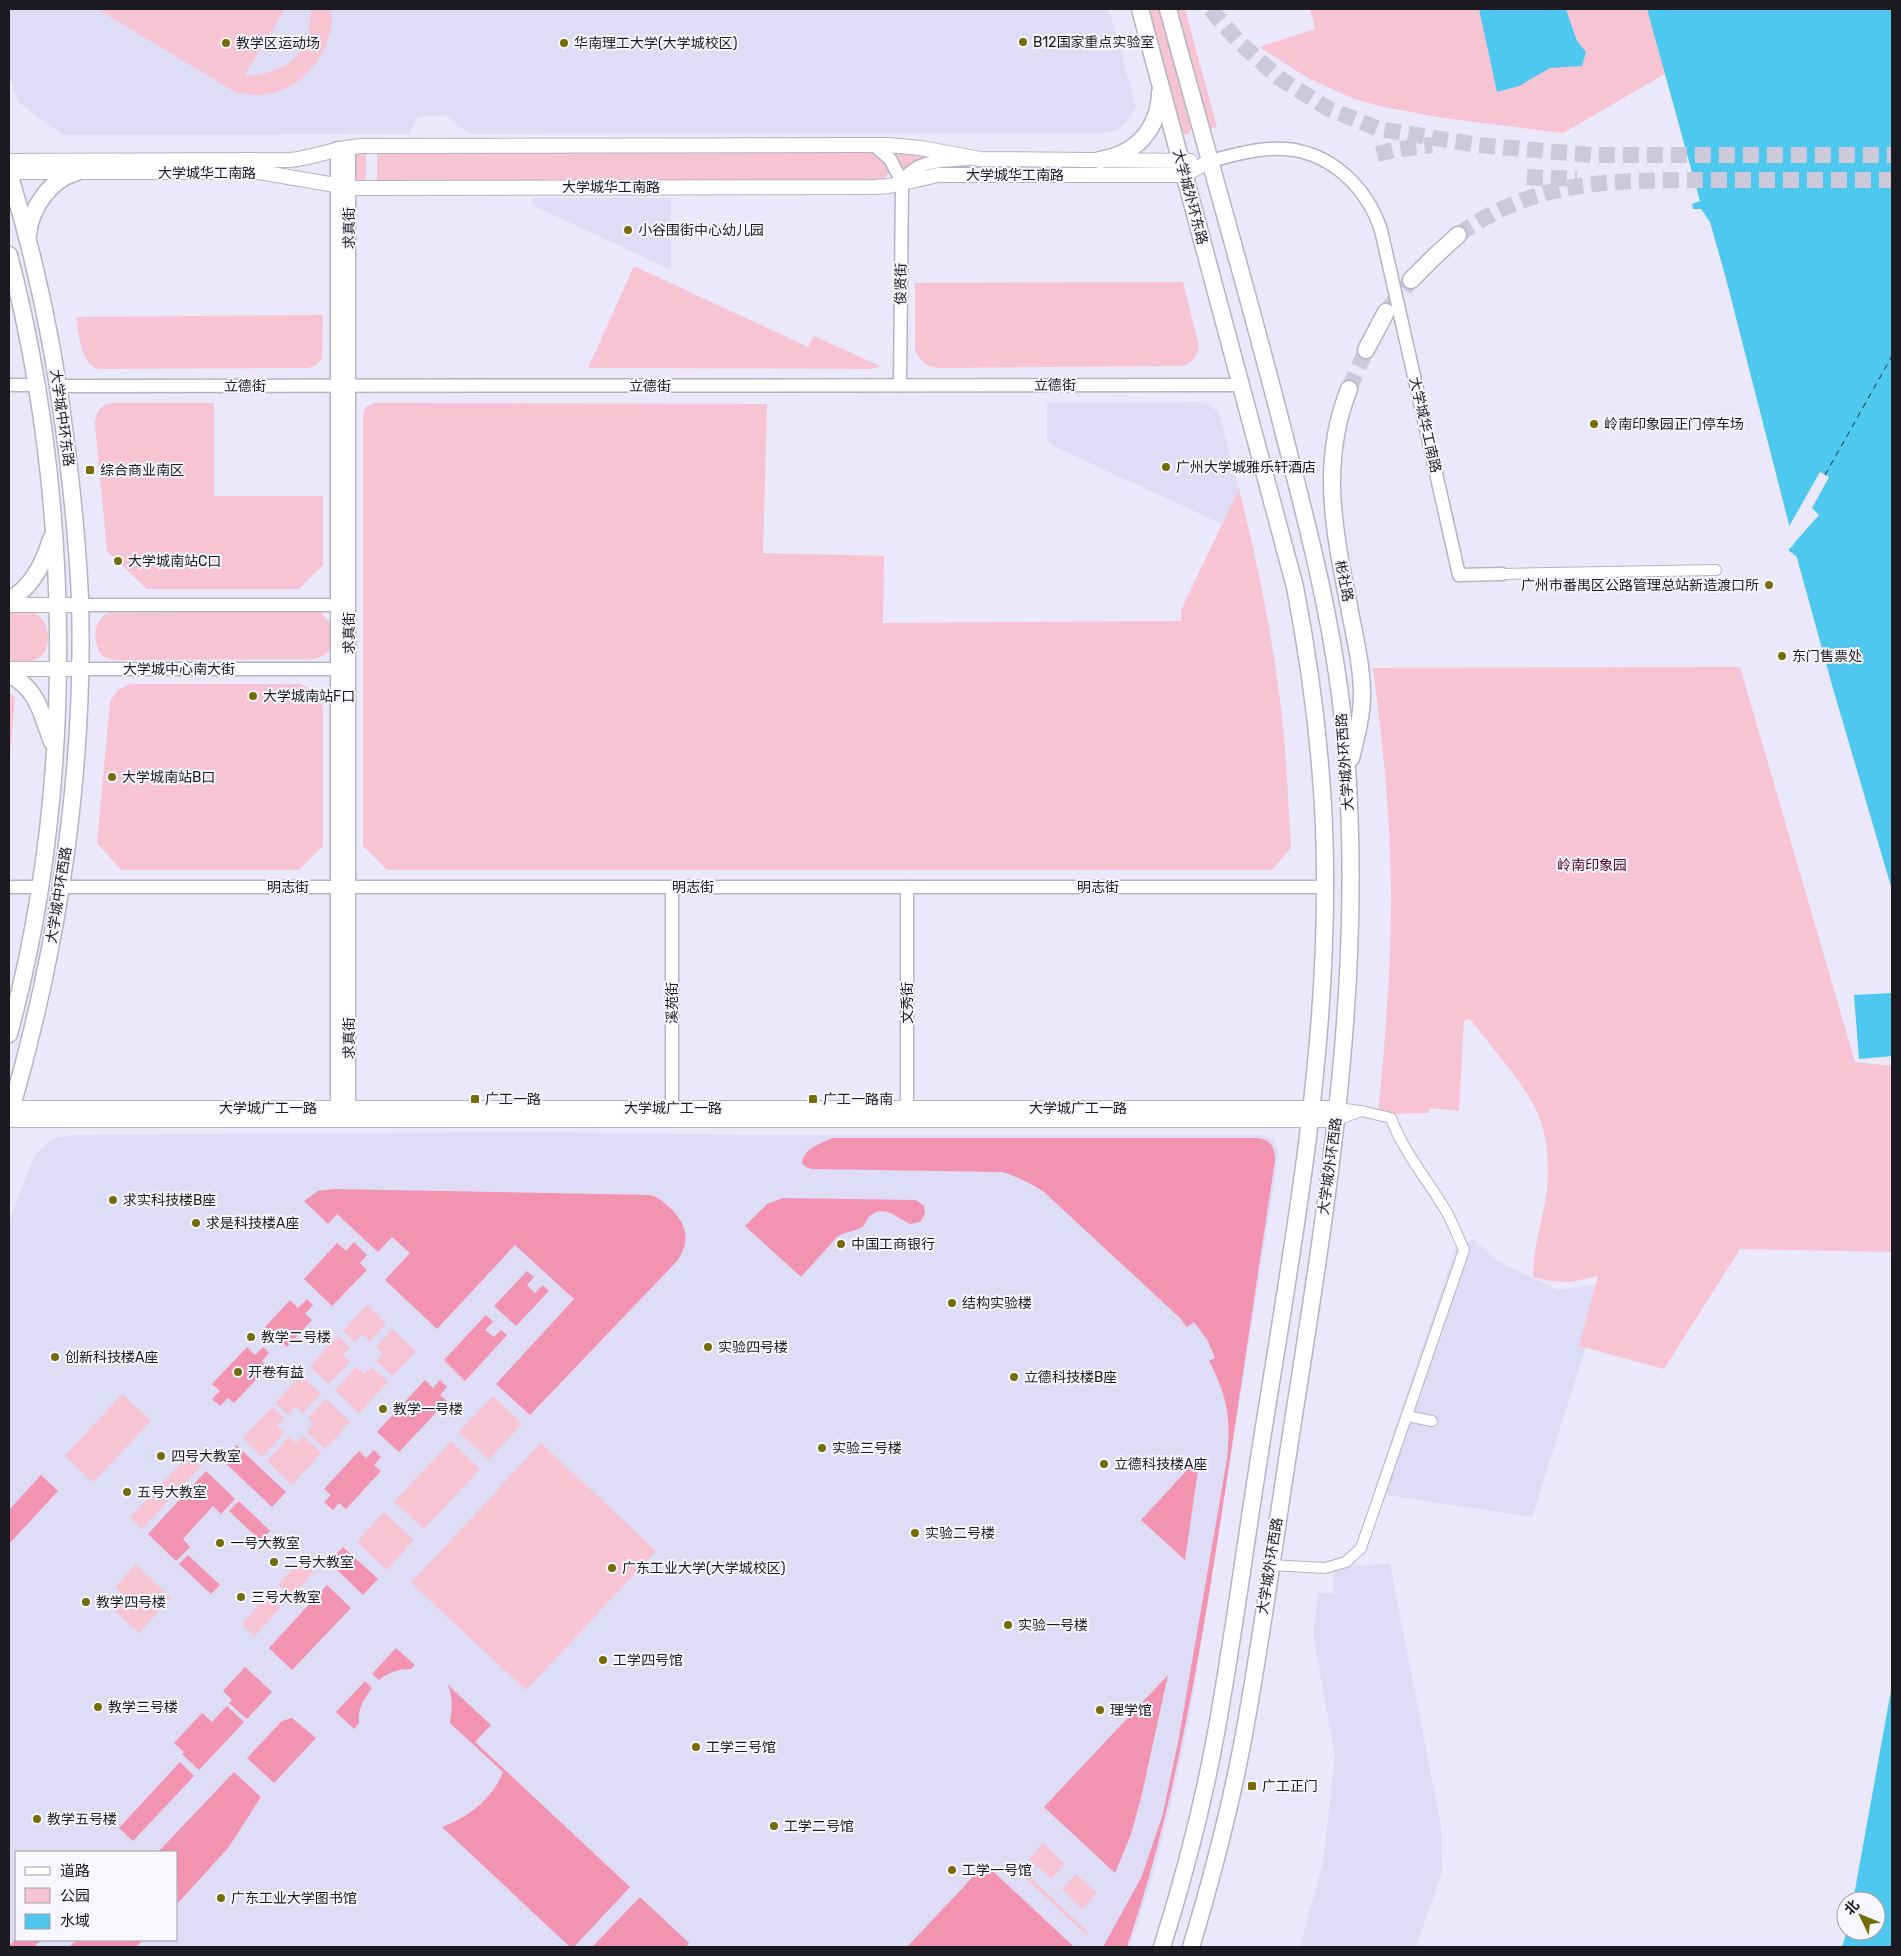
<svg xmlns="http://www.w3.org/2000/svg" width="1901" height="1956" font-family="Rubik,'Noto Sans SC',sans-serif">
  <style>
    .built { fill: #dfdcf6; fill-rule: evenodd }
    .green { fill: #f6c4d2 }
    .forest { fill: #f293b1 }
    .water { fill: #4ec8ee }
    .pier { fill: #ebe8fc }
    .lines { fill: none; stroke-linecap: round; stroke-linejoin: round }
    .ferry { stroke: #192e35; stroke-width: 1; stroke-dasharray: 6 5; stroke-linecap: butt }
    .primary-tunnel { stroke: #ccc9db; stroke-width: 16; stroke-dasharray: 16 8; stroke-linecap: butt }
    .minor-casing { stroke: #b5b3c6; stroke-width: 12 }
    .tertiary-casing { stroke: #b5b3c6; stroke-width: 15 }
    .secondary-casing { stroke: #b5b3c6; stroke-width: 16 }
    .primary-casing { stroke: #b5b3c6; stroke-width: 19 }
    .minor { stroke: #fff; stroke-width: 10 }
    .tertiary { stroke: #fff; stroke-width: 12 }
    .secondary { stroke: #fff; stroke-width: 14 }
    .primary { stroke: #fff; stroke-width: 16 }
    .poi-dot { fill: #756c07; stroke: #f8f7ff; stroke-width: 2 }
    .labels { text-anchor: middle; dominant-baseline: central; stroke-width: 4; stroke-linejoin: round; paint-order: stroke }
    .poi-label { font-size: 14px; fill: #1b1a21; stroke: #f8f7ff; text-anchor: start }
    .street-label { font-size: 14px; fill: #1b1a21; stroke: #f8f7ff }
    .park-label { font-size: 14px; fill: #540028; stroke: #f8f7ff }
  </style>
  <rect width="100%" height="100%" fill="#ebe8fc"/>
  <g class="built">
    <polygon points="9,9 1109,9 1136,107 1131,116 1124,124 1115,131 1104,133 470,134 445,115 418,117 409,134 63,135 18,102 9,77"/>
    <polygon points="532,198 671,198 671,270 532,205"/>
    <polygon points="1199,402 1209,405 1219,413 1239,489 1222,524 1053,446 1047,439 1047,403"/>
    <path d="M529,1132l220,3h514l11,5 4,8v11l-89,561 -16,76 -19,75 -24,76h-1121v-726l25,-65 16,-15 9,-4 17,-2zM16,1852h160v88h-160z"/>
    <polygon points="1474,1240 1498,1261 1557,1290 1606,1283 1532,1517 1373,1493 1457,1244"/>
    <polygon points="1390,1564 1441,1825 1442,1872 1416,1947 1300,1947 1323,1862 1335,1757 1313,1634 1318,1593 1333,1593 1334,1567"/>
  </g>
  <g class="green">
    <path d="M97,9h188l-41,67c43,-1 68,-24 67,-67h19c1,6 3,13 1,19 -7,34 -34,65 -71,67 -8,0 -16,-1 -23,-2z"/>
    <polygon points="1149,9 1159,9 1191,128 1189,134 1183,134 1181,130"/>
    <polygon points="1176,9 1185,9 1217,127 1209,129"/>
    <polygon points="1310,9 1647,9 1665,74 1563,133 1443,118 1379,106 1352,98 1308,78 1259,47 1315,29"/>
    <polygon points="366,150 366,183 360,182 355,176 354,157 359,152"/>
    <polygon points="377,150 863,151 882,157 890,171 886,177 880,182 377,184"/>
    <polygon points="892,150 937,154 913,163 904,169 892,153"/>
    <polygon points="932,166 1027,166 1029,167 1028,169 932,169"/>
    <polygon points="634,266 808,347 814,336 880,366 872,369 588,368"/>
    <path d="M1183,282l16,65c-2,10 -7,16 -17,19l-244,2c-12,-1 -19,-8 -23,-19v-66z"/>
    <path d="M323,315l-1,44 -7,7 -7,2 -210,1c-18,-6 -19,-35 -22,-52z"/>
    <path d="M111,403h103v93h109v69l-24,24h-152l-40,-38 -12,-126c0,-11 4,-20 16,-22z"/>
    <path d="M375,403l392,1 -4,149 121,3 -1,67 298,-2v-11l58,-121c17,67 31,135 40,204 7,51 9,103 12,155l-19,22h-885l-24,-24v-431l3,-8z"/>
    <path d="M316,611c17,5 21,31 9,44l-11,4 -200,1 -12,-4c-10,-13 -10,-38 8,-43z"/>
    <path d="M9,612c8,0 19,-2 27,2 14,7 17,35 3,44 -8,6 -21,3 -30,3z"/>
    <path d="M1740,667l115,395 37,4v186l-152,-3 -76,120 -85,-23 19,-70 -28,6 -20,-1 -17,-4c0,-30 10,-58 14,-87 2,-21 1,-47 -6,-68 -11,-33 -50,-75 -71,-103l-6,1 -5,91 -29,-3 -1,5 -51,1c7,-72 13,-143 13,-215 0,-78 -8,-154 -18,-231z"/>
    <path d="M131,684h168c13,4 22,12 24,25v137l-24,24h-178l-24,-27 13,-142 9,-12z"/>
    <polygon points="9,693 15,697 9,772"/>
    <polygon points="367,1305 386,1324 370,1341 362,1334 355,1342 343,1331"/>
    <polygon points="392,1329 416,1351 393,1376 376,1361 383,1354 376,1347"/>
    <polygon points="338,1336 350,1347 343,1355 350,1362 329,1384 310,1366"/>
    <polygon points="356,1367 364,1374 371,1367 388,1382 359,1413 335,1390"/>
    <polygon points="301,1375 321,1394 303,1413 296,1406 288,1415 275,1403"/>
    <polygon points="122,1394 151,1421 93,1482 65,1456"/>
    <polygon points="493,1396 522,1424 489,1460 459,1432"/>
    <polygon points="326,1399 350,1422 325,1449 307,1432 314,1424 308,1418"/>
    <polygon points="272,1407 284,1418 277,1426 284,1433 262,1457 243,1438"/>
    <polygon points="303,1436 321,1453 292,1485 267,1461 289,1437 296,1443"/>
    <polygon points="451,1441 480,1469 424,1529 394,1502"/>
    <polygon points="541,1443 656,1551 526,1690 411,1583"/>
    <polygon points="189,1455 201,1466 173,1496 161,1484"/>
    <polygon points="156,1490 168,1501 142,1529 130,1517"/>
    <polygon points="384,1512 414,1540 387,1570 357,1542"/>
    <polygon points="301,1560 314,1572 291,1597 278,1585"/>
    <polygon points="136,1564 171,1598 139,1633 111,1607 123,1595 115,1587"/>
    <polygon points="268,1595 281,1607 255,1636 242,1624"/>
    <polygon points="1043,1843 1065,1864 1051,1879 1029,1859"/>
    <polygon points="1017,1865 1088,1932 1087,1935 1014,1868"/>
    <polygon points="1076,1874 1097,1893 1082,1909 1062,1889"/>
  </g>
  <g class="forest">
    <path d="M833,1138h423c15,1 19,9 19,23 -19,123 -37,247 -56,370 -22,141 -46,281 -92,416h-24l38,-69 21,-61 16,-74 49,-284c4,-40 1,-62 -18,-98l6,-3 -7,-17 -14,-19 -7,5 -7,-9 -136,-126c-14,-9 -26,-15 -42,-20l-190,-3 -6,-2 -4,-4c1,-14 19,-20 31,-25z"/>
    <path d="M333,1189l317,6c9,2 13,7 20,13 17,16 21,33 7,53l-147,154 -34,-31 78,-85 -59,-54 -78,84 -52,-49 25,-27 -18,-16 -14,15 -41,-38 -9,10 -24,-23 14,-10z"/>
    <path d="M783,1198l133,2 8,6 1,8 -5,8 -10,2c-13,-6 -24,-19 -39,-9 -5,4 -5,9 -9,12 -8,5 -17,4 -25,10l-36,40 -56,-51 22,-22z"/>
    <polygon points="354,1242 367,1255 360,1263 367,1270 332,1306 304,1279 337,1243 346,1251"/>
    <polygon points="527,1271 534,1277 527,1285 535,1293 543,1285 549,1291 516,1326 494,1306"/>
    <polygon points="307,1299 313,1305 305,1314 312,1320 287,1347 265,1327 290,1300 298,1308"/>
    <polygon points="486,1315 493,1322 485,1330 494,1337 501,1330 507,1335 465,1381 444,1360"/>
    <polygon points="247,1347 255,1355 263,1347 269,1353 262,1361 268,1367 234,1403 228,1398 220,1406 212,1399 220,1391 212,1384"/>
    <polygon points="425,1380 433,1388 440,1380 447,1387 440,1395 447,1401 399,1452 377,1432"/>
    <polygon points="236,1445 286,1492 272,1507 222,1460"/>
    <polygon points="374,1450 381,1457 374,1465 381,1471 346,1509 339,1503 333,1510 324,1502 331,1495 324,1489 359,1451 366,1458"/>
    <polygon points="1200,1456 1185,1560 1141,1520"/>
    <polygon points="206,1471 235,1499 221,1514 213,1506 183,1539 190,1547 176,1561 148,1534"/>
    <polygon points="41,1475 58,1491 9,1544 9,1510"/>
    <polygon points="239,1501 270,1531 261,1541 229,1511"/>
    <polygon points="343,1547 378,1579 363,1595 329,1562"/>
    <polygon points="188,1555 220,1585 211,1594 179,1564"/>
    <polygon points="327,1585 351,1608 292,1670 269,1648"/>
    <path d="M396,1648l19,17 -4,4c-13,0 -22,3 -32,11l-7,-6z"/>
    <polygon points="245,1667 272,1692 247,1719 229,1703 232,1700 223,1691"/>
    <polygon points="1168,1675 1141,1798 1131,1834 1115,1873 1044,1807"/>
    <path d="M365,1681l7,7c-8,11 -15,21 -13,35l-5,6 -18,-17z"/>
    <path d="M448,1685l43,40 -16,17 155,145 -56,60h-4l-128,-120c26,-9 51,-29 61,-55l-53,-49c2,-13 3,-26 -2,-38z"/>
    <polygon points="227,1706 244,1722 199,1770 182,1754 184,1752 174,1743 202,1713 212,1722"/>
    <polygon points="292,1718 316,1738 274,1783 247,1758 282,1721"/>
    <polygon points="180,1762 194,1776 133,1841 119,1828"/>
    <polygon points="234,1772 261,1797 228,1848 178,1903 176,1852 158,1852"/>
    <polygon points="985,1864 1072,1945 1074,1947 907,1947"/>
    <polygon points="640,1897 689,1943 686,1947 592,1947"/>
    <polygon points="16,1938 16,1940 41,1940 34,1947 9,1947"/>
    <polygon points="76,1940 143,1940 136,1947 69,1947"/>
  </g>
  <g class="water">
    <polygon points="1479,9 1566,9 1577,41 1586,52 1582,66 1550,68 1519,86 1497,92"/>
    <polygon points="1647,9 1892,9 1892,890 1832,685 1797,558 1788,550 1794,544 1725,275 1710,222 1701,209 1693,209 1692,204 1700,201"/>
    <polygon points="1892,993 1892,1056 1859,1059 1854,995"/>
    <polygon points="1892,1685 1892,1947 1842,1947 1847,1931 1876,1931 1876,1901 1853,1901"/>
  </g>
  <polygon class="pier" points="1820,472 1829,477 1812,508 1819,515 1788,550 1797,557 1795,560 1786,551 1791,543 1787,530"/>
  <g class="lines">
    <polyline class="ferry" points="1825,475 1892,356"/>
    <g class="primary-tunnel">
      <polyline points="1210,9 1239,42 1279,78 1327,108 1379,129 1478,145 1591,155 1892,155"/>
      <polyline points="1377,154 1393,150 1432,145"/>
      <polyline points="1527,177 1577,179"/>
      <path d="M1458,235c83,-60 166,-54 263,-55 57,0 114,0 171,0"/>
      <polyline points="1389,308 1411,280"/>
      <polyline points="1349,389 1366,350"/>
    </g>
    <defs>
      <g id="minor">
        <polyline points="1502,574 1716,570"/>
        <polyline points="1337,1120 1361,1111 1338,1108"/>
        <polyline points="1407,1416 1432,1421"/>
        <path d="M1270,1565l55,3 21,-6 15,-14 103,-298c-6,-13 -11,-27 -18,-39 -18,-31 -43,-59 -55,-93l-30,-7"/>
      </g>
      <g id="tertiary">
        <polyline points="874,145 890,159 902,182 900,385"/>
        <polyline points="349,147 349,1117"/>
        <path d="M1210,161c24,-6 51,-14 76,-12 46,4 81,39 95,81l78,345 43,-1"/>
        <path d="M902,182c14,-23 41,-21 65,-23"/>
        <polyline points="9,385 35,385"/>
        <polyline points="58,386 1241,385"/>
        <polyline points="80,605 344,605"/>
        <polyline points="80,669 345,669"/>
        <polyline points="9,887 39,887"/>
        <polyline points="61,887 1325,887"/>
        <polyline points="907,887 907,1117"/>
        <polyline points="672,1117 672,887"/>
        <polyline points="337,1118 337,148"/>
      </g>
      <g id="secondary">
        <path d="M9,161l281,-1c26,-2 48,-14 74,-14l484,-1h40l33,3 59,11 210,2"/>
        <polyline points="9,172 259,172 353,188 875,187 889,186 938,175 1184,175 1210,161"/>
        <polyline points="9,605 80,605"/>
        <polyline points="9,669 80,669"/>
        <polyline points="9,1108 1338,1108"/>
        <polyline points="9,1120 1337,1120"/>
      </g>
      <g id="primary">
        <path d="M1140,9l155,578c19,99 31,201 30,302 0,190 -36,377 -65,563 -15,94 -27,188 -44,281 -13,72 -32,144 -54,214"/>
        <path d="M1168,9c38,140 79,280 115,421 24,93 48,185 59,281 27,248 -14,486 -52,730 -16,102 -29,204 -48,304 -13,68 -31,136 -51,202"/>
        <path d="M1100,160c36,-6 59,-31 60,-68"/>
        <path d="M9,173c28,91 47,184 58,278 6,49 11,99 13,148 5,176 -22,350 -71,518"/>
        <path d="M28,234c3,-27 23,-55 49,-62"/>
        <path d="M9,255c64,246 67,533 0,779"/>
        <polyline points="1411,280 1434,257 1458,235"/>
        <polyline points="1366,350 1386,312"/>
        <path d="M1349,389c-31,78 -13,149 2,228 5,25 11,52 11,78 0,21 -6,43 -11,63"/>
        <path d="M9,600c22,-12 35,-37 42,-61"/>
        <path d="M9,675c28,12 33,40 43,67"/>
      </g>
    </defs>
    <use href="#minor" class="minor-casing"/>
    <use href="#tertiary" class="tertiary-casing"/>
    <use href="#secondary" class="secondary-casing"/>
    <use href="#primary" class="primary-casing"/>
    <use href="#minor" class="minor"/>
    <use href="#tertiary" class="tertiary"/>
    <use href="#secondary" class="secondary"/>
    <use href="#primary" class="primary"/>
  </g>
  <g class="poi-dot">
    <circle cx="1023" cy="42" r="5"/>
    <circle cx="226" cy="43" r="5"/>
    <circle cx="564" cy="43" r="5"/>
    <circle cx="628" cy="230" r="5"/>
    <circle cx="1594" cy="424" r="5"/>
    <circle cx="1166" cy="467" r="5"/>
    <rect x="85" y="465" width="10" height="10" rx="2.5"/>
    <circle cx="118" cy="561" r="5"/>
    <circle cx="1769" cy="585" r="5"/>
    <circle cx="1782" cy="656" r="5"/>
    <circle cx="253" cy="696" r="5"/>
    <circle cx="112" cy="777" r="5"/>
    <rect x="470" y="1094" width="10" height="10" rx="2.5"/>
    <rect x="808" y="1094" width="10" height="10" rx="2.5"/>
    <circle cx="113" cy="1200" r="5"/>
    <circle cx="196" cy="1223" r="5"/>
    <circle cx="841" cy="1244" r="5"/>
    <circle cx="952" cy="1303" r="5"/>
    <circle cx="251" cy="1337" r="5"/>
    <circle cx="708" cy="1347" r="5"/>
    <circle cx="55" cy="1357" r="5"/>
    <circle cx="238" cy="1372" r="5"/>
    <circle cx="1014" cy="1377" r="5"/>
    <circle cx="383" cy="1409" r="5"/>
    <circle cx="822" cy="1448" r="5"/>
    <circle cx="161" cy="1456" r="5"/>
    <circle cx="1104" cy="1464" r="5"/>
    <circle cx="127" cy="1492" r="5"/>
    <circle cx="915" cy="1533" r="5"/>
    <circle cx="220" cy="1543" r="5"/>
    <circle cx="274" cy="1562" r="5"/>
    <circle cx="612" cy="1568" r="5"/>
    <circle cx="241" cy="1597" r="5"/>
    <circle cx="86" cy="1602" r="5"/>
    <circle cx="1008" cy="1625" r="5"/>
    <circle cx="603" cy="1660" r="5"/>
    <circle cx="98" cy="1707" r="5"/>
    <circle cx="1100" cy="1710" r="5"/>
    <circle cx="696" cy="1747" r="5"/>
    <rect x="1247" y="1781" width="10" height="10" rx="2.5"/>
    <circle cx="37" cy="1819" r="5"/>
    <circle cx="774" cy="1826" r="5"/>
    <circle cx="952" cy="1870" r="5"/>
    <circle cx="221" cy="1898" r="5"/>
  </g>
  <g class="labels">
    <g class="poi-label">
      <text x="1033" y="42">B12国家重点实验室</text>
      <text x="236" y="43">教学区运动场</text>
      <text x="574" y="43">华南理工大学(大学城校区)</text>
      <text x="638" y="230">小谷围街中心幼儿园</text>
      <text x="1604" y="424">岭南印象园正门停车场</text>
      <text x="1176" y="467">广州大学城雅乐轩酒店</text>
      <text x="100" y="470">综合商业南区</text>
      <text x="128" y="561">大学城南站C口</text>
      <text x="1759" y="585" text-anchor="end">广州市番禺区公路管理总站新造渡口所</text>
      <text x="1792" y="656">东门售票处</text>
      <text x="263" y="696">大学城南站F口</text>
      <text x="122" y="777">大学城南站B口</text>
      <text x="485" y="1099">广工一路</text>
      <text x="823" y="1099">广工一路南</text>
      <text x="123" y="1200">求实科技楼B座</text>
      <text x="206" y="1223">求是科技楼A座</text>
      <text x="851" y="1244">中国工商银行</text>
      <text x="962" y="1303">结构实验楼</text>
      <text x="261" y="1337">教学二号楼</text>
      <text x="718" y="1347">实验四号楼</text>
      <text x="65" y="1357">创新科技楼A座</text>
      <text x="248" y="1372">开卷有益</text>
      <text x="1024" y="1377">立德科技楼B座</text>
      <text x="393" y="1409">教学一号楼</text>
      <text x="832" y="1448">实验三号楼</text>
      <text x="171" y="1456">四号大教室</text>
      <text x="1114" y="1464">立德科技楼A座</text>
      <text x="137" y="1492">五号大教室</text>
      <text x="925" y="1533">实验二号楼</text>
      <text x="230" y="1543">一号大教室</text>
      <text x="284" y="1562">二号大教室</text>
      <text x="622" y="1568">广东工业大学(大学城校区)</text>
      <text x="251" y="1597">三号大教室</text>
      <text x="96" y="1602">教学四号楼</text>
      <text x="1018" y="1625">实验一号楼</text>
      <text x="613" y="1660">工学四号馆</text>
      <text x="108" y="1707">教学三号楼</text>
      <text x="1110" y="1710">理学馆</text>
      <text x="706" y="1747">工学三号馆</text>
      <text x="1262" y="1786">广工正门</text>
      <text x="47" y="1819">教学五号楼</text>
      <text x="784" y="1826">工学二号馆</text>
      <text x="962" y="1870">工学一号馆</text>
      <text x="231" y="1898">广东工业大学图书馆</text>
    </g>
    <g class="street-label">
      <text x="207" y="173">大学城华工南路</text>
      <text x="1015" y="175">大学城华工南路</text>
      <text x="611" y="187">大学城华工南路</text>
      <text transform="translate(1190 197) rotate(75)">大学城外环东路</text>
      <text transform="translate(349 228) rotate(-90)">求真街</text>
      <text transform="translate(901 284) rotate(-89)">俊贤街</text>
      <text x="1055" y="385">立德街</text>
      <text x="245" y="386">立德街</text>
      <text x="650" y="386">立德街</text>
      <text transform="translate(62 418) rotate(82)">大学城中环东路</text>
      <text transform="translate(1425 425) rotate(77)">大学城华工南路</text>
      <text transform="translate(1344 581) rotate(79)">彬社路</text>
      <text transform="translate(349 633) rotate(-90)">求真街</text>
      <text x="179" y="669">大学城中心南大街</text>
      <text transform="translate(1345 762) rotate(-94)">大学城外环西路</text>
      <text x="288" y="887">明志街</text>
      <text x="693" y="887">明志街</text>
      <text x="1098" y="887">明志街</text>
      <text transform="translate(59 895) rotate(-81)">大学城中环西路</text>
      <text transform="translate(672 1003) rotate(-90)">溪苑街</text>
      <text transform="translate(907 1003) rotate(-90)">文秀街</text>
      <text transform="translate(349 1038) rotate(-90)">求真街</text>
      <text x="268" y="1108">大学城广工一路</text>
      <text x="673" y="1108">大学城广工一路</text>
      <text x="1078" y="1108">大学城广工一路</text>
      <text transform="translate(1330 1166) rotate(-82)">大学城外环西路</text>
      <text transform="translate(1270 1566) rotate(-81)">大学城外环西路</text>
    </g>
    <g class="park-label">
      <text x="1592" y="865">岭南印象园</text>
    </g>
  </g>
  <rect width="1901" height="1956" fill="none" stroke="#1b1a21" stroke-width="20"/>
  <rect x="15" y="1851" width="162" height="90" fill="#f8f7ff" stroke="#a09fa6"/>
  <rect x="25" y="1867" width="25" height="8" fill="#ffffff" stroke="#a09fa6"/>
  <text x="60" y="1876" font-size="15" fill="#1b1a21">道路</text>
  <rect x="25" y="1888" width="25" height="15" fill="#f6c4d2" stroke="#a09fa6"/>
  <text x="60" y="1901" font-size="15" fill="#1b1a21">公园</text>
  <rect x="25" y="1914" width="25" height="15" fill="#4ec8ee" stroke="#a09fa6"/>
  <text x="60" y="1926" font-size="15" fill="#1b1a21">水域</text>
  <g transform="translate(1861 1916) rotate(313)"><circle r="24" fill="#f8f7ff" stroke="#a09fa6"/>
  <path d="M0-4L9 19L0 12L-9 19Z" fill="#756c07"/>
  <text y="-8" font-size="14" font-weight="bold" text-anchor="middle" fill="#1b1a21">北</text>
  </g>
</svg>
